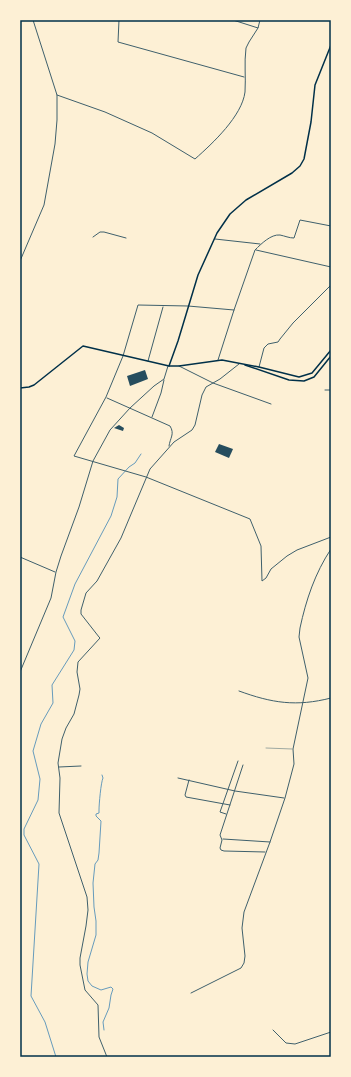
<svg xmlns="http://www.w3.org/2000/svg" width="351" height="1077" font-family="'Roboto Serif',serif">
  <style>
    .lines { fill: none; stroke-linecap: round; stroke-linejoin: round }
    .stream { stroke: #669bbc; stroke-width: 1 }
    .building { fill: #264d5e }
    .service { stroke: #3f606c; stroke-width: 0.5 }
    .minor { stroke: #3f606c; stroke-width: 1 }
    .secondary { stroke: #003049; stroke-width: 1.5 }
    .neatline { fill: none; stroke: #003049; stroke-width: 1.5 }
  </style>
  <rect width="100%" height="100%" fill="#fdf0d5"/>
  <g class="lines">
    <g class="stream">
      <path d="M102,775l1,3c-2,4 -4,26 -4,32v3l-3,1v2l5,5 -2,32 -1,7 -3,4 -2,19 1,24 2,14v14l-8,27 -1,12 1,7 4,5 9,4 10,-3 2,2 -2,6 -2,13 -6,14 1,8"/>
      <polyline points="56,1057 45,1022 31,996 39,864 24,835 24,829 38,800 40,779 33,751 41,724 53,703 52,685 74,650 75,641 63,617 75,584 111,516 117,497 118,479 129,467 135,463 141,454"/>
    </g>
  </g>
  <g class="building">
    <polygon points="145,370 148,379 130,386 127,376"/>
    <polygon points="119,425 124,428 123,431 114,428"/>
    <polygon points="219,444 233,449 229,458 215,452"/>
  </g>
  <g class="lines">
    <polyline class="service" points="266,748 292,749"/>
    <g class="minor">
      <polyline points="119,20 118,42 244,77"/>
      <polyline points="233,20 258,28 260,20"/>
      <path d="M57,95l48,17 47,21 43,26c18,-16 47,-43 50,-67 1,-15 -1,-29 1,-44l3,-6 9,-14"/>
      <polyline points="93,237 100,232 104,232 126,238"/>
      <polyline points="215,239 260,244"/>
      <polyline points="256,250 331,267"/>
      <polyline points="20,261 44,205 55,144 57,120 57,95 33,20"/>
      <polyline points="234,310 188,306 138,305 123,356 106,397 74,456 146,477 250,519 261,546 262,581 266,578 271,569 287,556 297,550 331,537"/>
      <path d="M218,360l16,-50 21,-60c6,-6 16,-16 25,-15 5,1 9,3 14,3l6,-18 31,6"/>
      <polyline points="148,361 163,307"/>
      <polyline points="179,366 213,383 271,404"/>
      <polyline points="259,367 264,348 268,344 278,342 280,339 293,323 331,285"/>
      <polyline points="325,390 331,390"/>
      <path d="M107,398l63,28c5,8 0,12 -1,20"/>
      <polyline points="152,417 161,393 164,380"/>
      <polyline points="20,557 55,572"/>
      <polyline points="20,672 51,598 56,572 61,556 79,507 93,461 110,430 130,408 154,386 164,379 168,366"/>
      <path d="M239,691c33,12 57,16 92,7"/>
      <polyline points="243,765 220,835 222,840 220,848 221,850 224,851 265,852"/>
      <polyline points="59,767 81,766"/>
      <polyline points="178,778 235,791 284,798"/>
      <polyline points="189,780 185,795 186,797 230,805"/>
      <polyline points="226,814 220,812 238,761"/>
      <polyline points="223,839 270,842"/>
      <path d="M191,993l50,-25 3,-5 1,-7 -3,-28 2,-16 26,-70 15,-44 9,-34 -1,-15 15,-71 -9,-41 1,-9c6,-28 15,-55 31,-79"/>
      <polyline points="273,1030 286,1043 295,1044 331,1032"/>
      <polyline points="107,1057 99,1037 98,1005 85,990 80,965 80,958 86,926 88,910 87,897 59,813 60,778 58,763 62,739 66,728 74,714 79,695 80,689 77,672 78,662 100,638 99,637 81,614 81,610 86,593 97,581 121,538 150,469 174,442 192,430 195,425 202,395 206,387 220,379 239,364"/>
    </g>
    <g class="secondary">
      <polyline points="245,365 289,380 304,381 314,377 331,356"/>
      <polyline points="169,366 178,341 198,275 217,233 230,214 246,200 292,173 300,166 304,159 311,122 315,85 331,45"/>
      <polyline points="20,388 29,387 34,385 83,346 169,366 179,366 222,360 259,367 299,377 312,373 331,350"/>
    </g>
  </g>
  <rect width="351" height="1077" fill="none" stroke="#fdf0d5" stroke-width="42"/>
  <rect x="21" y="21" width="309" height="1035" class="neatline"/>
</svg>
